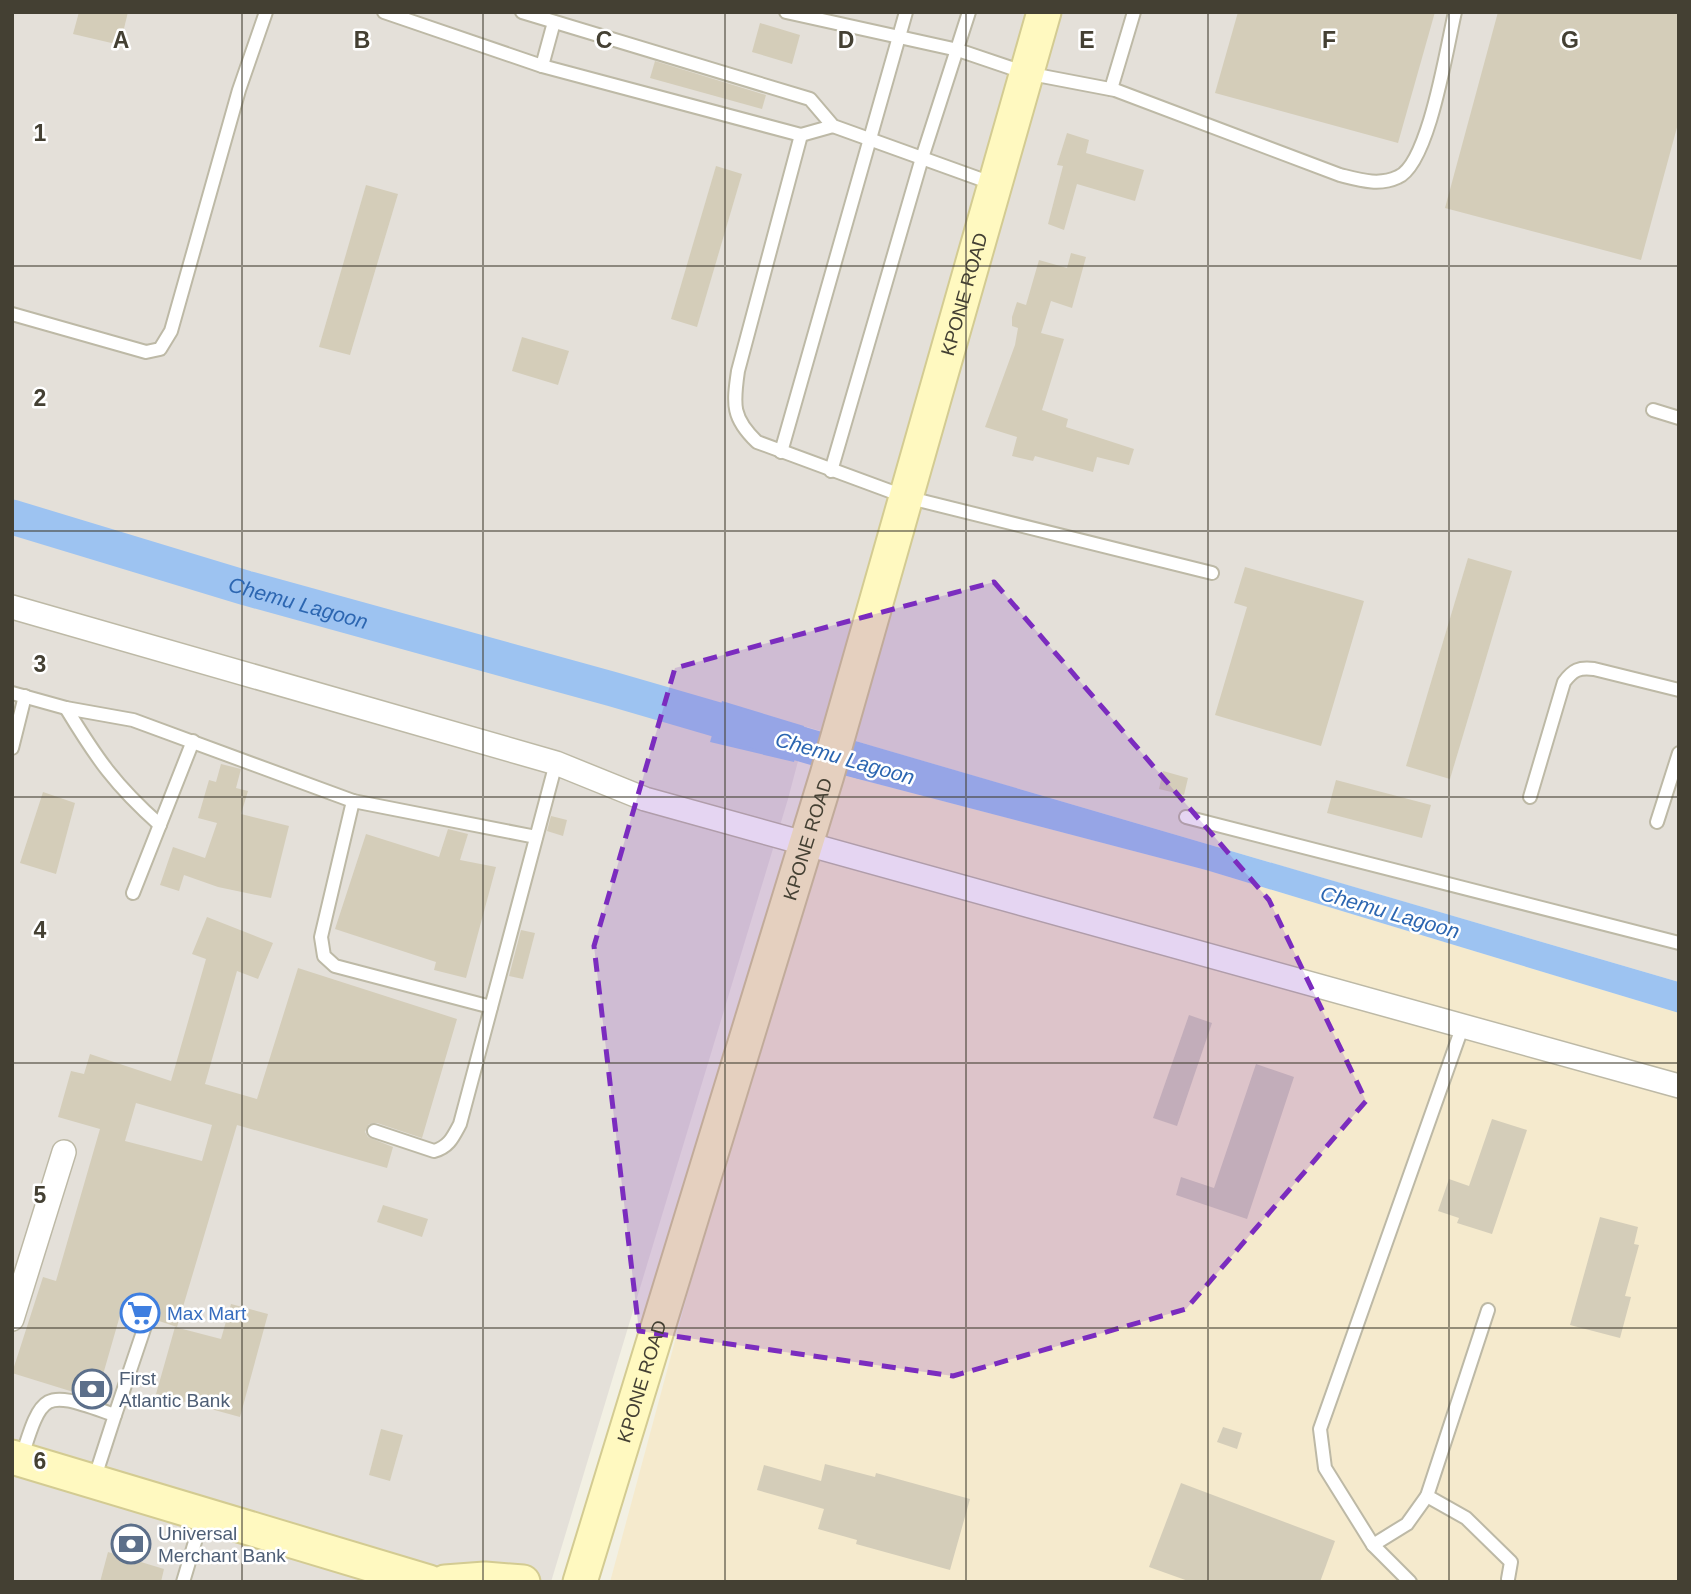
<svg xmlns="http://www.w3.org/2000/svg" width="1691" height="1594" font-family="Helvetica,sans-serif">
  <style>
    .commercial { fill: #f5eacd }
    .industrial { fill: #e4e0d9 }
    .water { fill: #9dc3f1 }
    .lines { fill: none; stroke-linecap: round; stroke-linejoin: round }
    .river { stroke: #9dc3f1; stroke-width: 35 }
    .building { fill: #d4cdb9; fill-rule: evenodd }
    .lane-casing { stroke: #bdb9a6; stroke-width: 16 }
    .street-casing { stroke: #bdb9a6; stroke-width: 26 }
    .secondary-casing { stroke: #d3cb92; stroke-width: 37 }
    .lane { stroke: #fff; stroke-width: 12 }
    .street { stroke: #fff; stroke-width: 23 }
    .secondary { stroke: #fff9c0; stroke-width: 33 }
    .marked { fill: #7b2cbf; fill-opacity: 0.2; stroke: #7b2cbf; stroke-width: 5; stroke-dasharray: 14 9; stroke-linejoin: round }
    .grid { fill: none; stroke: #444033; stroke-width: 2; stroke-opacity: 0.55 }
    .labels { text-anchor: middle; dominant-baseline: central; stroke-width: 5; stroke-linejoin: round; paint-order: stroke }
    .street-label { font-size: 19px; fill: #444033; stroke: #fff }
    .shop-label { font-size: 19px; fill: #366cbe; stroke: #fff; text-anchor: start }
    .service-label { font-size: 19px; fill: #4e5e75; stroke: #fff; text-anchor: start }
    .water-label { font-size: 21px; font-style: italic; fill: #2c66b1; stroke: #fff }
    .grid-label { font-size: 23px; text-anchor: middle; font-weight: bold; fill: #444033; stroke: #fff; stroke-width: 5; stroke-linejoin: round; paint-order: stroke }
  </style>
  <rect width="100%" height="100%" fill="#f2f0e3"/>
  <polygon class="commercial" points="843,775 1206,870 1679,1013 1679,1582 610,1582 740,1100"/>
  <polygon class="industrial" points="12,12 1679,12 1679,982 807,727 788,799 551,1582 12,1582"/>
  <g class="water">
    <polygon points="722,701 804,726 794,762 710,742"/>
    <polygon points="852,740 1679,982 1679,1013 1206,870 843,775"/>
  </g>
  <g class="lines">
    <path class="river" id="s1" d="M12,517l234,71 366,101 251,73"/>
  </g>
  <g class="building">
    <polygon points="79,12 128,12 120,45 73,34"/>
    <polygon points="1238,12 1435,12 1398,143 1215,93"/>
    <polygon points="1498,12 1679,12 1679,120 1641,260 1445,208"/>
    <polygon points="760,23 800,35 792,64 752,52"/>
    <polygon points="655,61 766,95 762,109 650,78"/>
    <polygon points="1067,133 1089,140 1086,153 1144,170 1135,201 1077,184 1064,230 1048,224 1063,166 1057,165"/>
    <polygon points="716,166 742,174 697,327 671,319"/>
    <polygon points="366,185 398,194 350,355 319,347"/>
    <polygon points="1071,253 1086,257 1072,308 1051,301 1041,333 1064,339 1042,410 1068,419 1066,427 1134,449 1129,465 1097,457 1093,472 1035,456 1033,461 1012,456 1017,437 985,427 1015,345 1018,328 1012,326 1012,317 1017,302 1026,305 1039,260 1067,268"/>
    <polygon points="522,337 569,351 558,385 512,371"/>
    <polygon points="1468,558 1512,571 1450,779 1406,766"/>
    <polygon points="1245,567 1364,601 1321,746 1215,715 1247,607 1234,603"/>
    <polygon points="221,764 241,769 236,788 248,791 241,814 289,826 271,898 218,887 184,875 179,891 160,885 173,847 205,858 217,823 198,818 209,780 216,782"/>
    <polygon points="1163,771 1188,778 1184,795 1159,789"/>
    <polygon points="1336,780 1431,805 1422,838 1327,813"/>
    <polygon points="43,792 75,803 56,874 20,863"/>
    <polygon points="551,816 567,820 563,836 547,831"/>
    <polygon points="448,829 468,834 460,860 496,867 466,978 434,970 436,962 335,929 366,834 439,857"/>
    <path d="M207,917l66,26 -15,36 -21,-8 -32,113 52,15 41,-131 159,51 -35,119 -45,-15 -8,1 -4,8 3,5 25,10 -6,21 -150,-43 -60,202 -21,-7 2,-12 -33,-10 -29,101 -84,-26 31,-96 13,4 44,-152 -42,-12 13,-46 13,3 6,-20 81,27 35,-122 -14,-5zM136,1103l76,22 -10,36 -77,-20z"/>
    <polygon points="521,930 535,933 523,979 509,976"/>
    <polygon points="1189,1015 1212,1023 1177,1126 1153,1118"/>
    <polygon points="1256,1064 1294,1077 1247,1219 1176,1195 1181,1177 1214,1188"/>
    <polygon points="1492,1119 1527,1130 1492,1234 1457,1223 1459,1218 1438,1211 1449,1179 1469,1186"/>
    <polygon points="383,1205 428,1219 422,1237 377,1222"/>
    <polygon points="1600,1217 1638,1227 1634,1244 1639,1245 1625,1296 1631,1297 1620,1338 1570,1325"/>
    <polygon points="231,1304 268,1314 240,1417 156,1394 175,1327 221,1339"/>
    <polygon points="1223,1427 1242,1433 1237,1449 1217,1442"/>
    <polygon points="381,1429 403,1435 390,1481 369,1475"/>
    <polygon points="825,1464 875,1477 876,1473 970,1499 950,1570 856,1544 857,1540 818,1529 824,1509 757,1490 764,1465 821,1481"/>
    <polygon points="1181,1483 1335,1541 1320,1582 1191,1582 1149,1567"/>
    <polygon points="108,1552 164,1569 161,1582 100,1582"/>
  </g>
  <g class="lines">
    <defs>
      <g id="lane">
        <polyline points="384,12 542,66 801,135 833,126"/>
        <polyline points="522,12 810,99 833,126 994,184"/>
        <path d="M786,12l172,38 68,23 89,17 225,85c20,5 39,11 58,2 31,-13 49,-131 57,-165"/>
        <polyline points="542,66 554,22"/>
        <polyline points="1111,89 1134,12"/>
        <path d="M801,135l-63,236c-5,34 -6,47 19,71l149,55 306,76"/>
        <polyline points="12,314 146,352 160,349 171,331 239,90 266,12"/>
        <polyline points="1653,410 1679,418"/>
        <polyline points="781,452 906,12"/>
        <polyline points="831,471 922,158 969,12"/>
        <polyline points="12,693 66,708 133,720 353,801"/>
        <path d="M66,708c31,51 49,77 94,117"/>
        <polyline points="12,748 25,696"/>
        <path d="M1530,797l34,-115c9,-12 15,-15 30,-13l85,21"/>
        <polyline points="1186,817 1679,943"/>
        <polyline points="1657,822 1679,753"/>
        <polyline points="133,893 193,741"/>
        <polyline points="491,1007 335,966 324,956 321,937 353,801 536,837"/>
        <path d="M374,1131l60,20c15,-4 19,-14 26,-27l96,-361"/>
        <polyline points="115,1415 147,1320"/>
        <path d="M21,1460c22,-74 25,-68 94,-45l-21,65"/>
        <polyline points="1427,1496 1466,1518 1511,1562 1508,1579"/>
        <polyline points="1373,1545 1407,1524 1427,1496 1488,1310"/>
        <polyline points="183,1582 203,1515"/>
        <polyline points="1410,1582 1373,1545 1325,1468 1320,1429 1463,1025"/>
      </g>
      <g id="street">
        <polyline points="12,607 556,763 645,799 1679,1086"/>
        <polyline points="12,1319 64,1152"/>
      </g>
      <g id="secondary">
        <polyline points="12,1457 429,1582"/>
        <polyline points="445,1582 485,1579 523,1582"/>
        <path id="s2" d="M580,1582l247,-807 217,-763"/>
      </g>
    </defs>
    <use href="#lane" class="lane-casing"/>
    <use href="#street" class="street-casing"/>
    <use href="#secondary" class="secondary-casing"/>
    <use href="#lane" class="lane"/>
    <use href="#street" class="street"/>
    <use href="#secondary" class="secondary"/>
  </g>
  <path class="marked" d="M994,582l275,318 97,201 -180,208 -233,67 -314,-45 -45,-385 81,-278z"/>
  <path class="grid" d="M242,12v1570M483,12v1570M725,12v1570M966,12v1570M1208,12v1570M1449,12v1570M12,266h1667M12,531h1667M12,797h1667M12,1063h1667M12,1328h1667"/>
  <defs>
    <symbol id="supermarket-ring" viewBox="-11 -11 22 22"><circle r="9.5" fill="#fff" stroke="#3f7fe0" stroke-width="1.5"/><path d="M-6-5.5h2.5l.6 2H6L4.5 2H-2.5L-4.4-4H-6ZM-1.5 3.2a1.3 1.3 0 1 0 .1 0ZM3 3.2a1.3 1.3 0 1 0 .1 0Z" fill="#3f7fe0"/></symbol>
    <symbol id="bank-ring" viewBox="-11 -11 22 22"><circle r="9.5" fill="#fff" stroke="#5c6f8a" stroke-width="1.5"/><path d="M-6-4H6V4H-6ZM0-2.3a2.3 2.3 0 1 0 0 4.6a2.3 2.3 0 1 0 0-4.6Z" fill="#5c6f8a"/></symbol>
  </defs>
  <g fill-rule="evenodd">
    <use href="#supermarket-ring" x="118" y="1291" width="44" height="44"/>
    <use href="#bank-ring" x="70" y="1367" width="44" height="44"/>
    <use href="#bank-ring" x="109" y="1522" width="44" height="44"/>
  </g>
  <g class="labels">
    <g class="street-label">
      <text stroke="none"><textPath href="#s2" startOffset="1344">KPONE ROAD</textPath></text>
      <text stroke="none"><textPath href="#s2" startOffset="777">KPONE ROAD</textPath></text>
      <text stroke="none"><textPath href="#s2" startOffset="210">KPONE ROAD</textPath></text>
    </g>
    <g class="shop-label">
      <text x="167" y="1313">Max Mart</text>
    </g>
    <g class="service-label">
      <text x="119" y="1378">First<tspan x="119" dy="22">Atlantic Bank</tspan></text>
      <text x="158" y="1533">Universal<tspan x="158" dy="22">Merchant Bank</tspan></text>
    </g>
    <g class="water-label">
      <text stroke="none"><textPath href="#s1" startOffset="299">Chemu Lagoon</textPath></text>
      <text transform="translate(845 758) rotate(16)">Chemu Lagoon</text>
      <text transform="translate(1390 912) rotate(16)">Chemu Lagoon</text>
    </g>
  </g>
  <g class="grid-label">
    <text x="121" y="48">A</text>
    <text x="362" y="48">B</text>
    <text x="604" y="48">C</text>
    <text x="846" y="48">D</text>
    <text x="1087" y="48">E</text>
    <text x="1329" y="48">F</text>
    <text x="1570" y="48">G</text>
    <text x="40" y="141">1</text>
    <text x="40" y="406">2</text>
    <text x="40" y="672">3</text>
    <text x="40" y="938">4</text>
    <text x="40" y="1203">5</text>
    <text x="40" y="1469">6</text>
  </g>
  <rect width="1691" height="1594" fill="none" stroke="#444033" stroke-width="28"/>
</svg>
